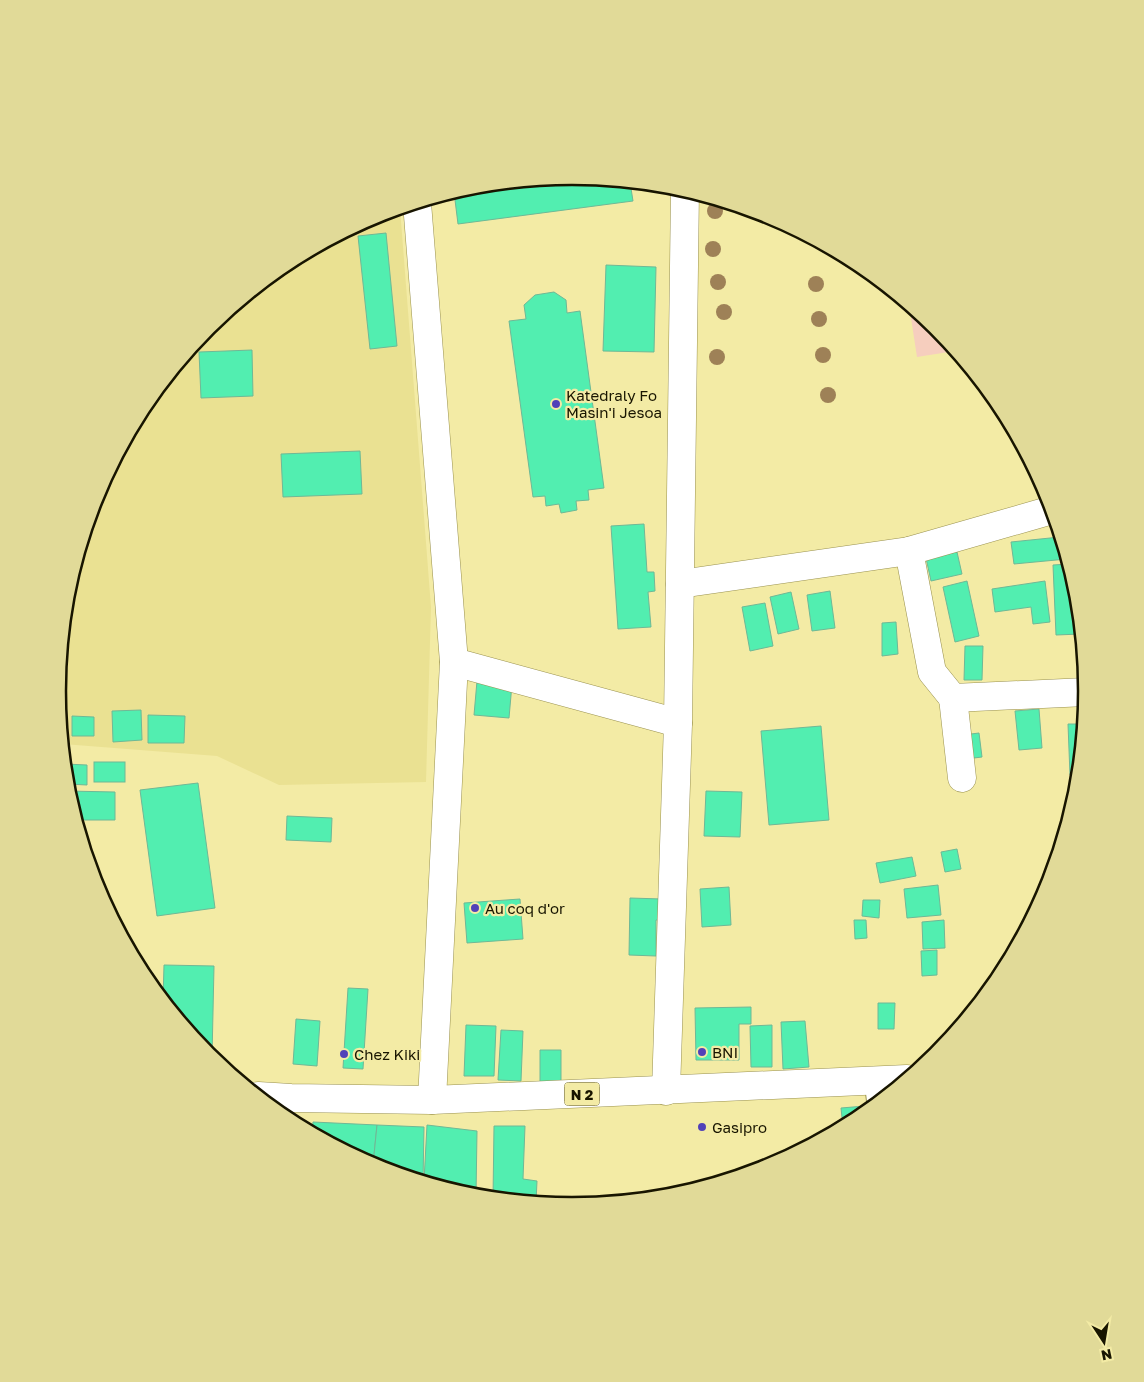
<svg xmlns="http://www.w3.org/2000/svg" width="1144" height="1382" font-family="'Golos Text',sans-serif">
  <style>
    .built { fill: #eae192 }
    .green { fill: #f6cebe }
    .building { fill: #52eeb0; stroke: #6fb896 }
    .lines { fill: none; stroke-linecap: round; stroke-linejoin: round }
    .service-casing { stroke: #9a924f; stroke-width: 17 }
    .minor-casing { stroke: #9a924f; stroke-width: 29 }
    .primary-casing { stroke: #9a924f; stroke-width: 29 }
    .service { stroke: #fff; stroke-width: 15 }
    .minor { stroke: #fff; stroke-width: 28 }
    .primary { stroke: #fff; stroke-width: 28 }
    .tree { fill: #9e8157 }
    .poi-dot { fill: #5141b8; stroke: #f3eba5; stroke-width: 2 }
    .labels { text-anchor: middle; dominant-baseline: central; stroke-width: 4.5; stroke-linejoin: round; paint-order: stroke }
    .shield { fill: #f3eba5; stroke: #5a5532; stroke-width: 1 }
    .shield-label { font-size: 14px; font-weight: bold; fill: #181500 }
    .poi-label { font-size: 15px; fill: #181500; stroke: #f3eba5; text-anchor: start }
    .rim { fill: none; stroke: #181500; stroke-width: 2.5 }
  </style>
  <rect width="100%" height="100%" fill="#f3eba5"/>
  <polygon class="built" points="400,208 431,607 426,782 279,785 217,756 63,744 58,691 67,590 97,494 144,405 208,327 286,263 375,216"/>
  <polygon class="green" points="909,305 936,327 955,351 917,357"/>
  <g class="building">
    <polygon points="572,177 630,182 633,201 458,224 454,192 472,186"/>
    <polygon points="386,233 397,346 370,349 358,236"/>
    <polygon points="606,265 656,267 654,352 603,351"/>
    <polygon points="554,292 566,300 567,313 580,311 604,488 588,490 589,500 576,501 577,510 561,513 559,504 546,506 545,496 533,497 509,321 526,319 524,305 535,295"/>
    <polygon points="252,350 253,396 201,398 199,352"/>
    <polygon points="360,451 362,494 283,497 281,454"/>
    <polygon points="644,524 647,572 654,572 655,591 648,592 651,627 618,629 611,526"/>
    <polygon points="1060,537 1067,559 1014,564 1011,542"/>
    <polygon points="957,552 962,574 931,581 926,558"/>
    <polygon points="1069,564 1077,591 1081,634 1056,635 1053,565"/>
    <polygon points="967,581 979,636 955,642 943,587"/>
    <polygon points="1045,581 1050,622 1033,624 1031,607 995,612 992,589"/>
    <polygon points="830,591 835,628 812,631 807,595"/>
    <polygon points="791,592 799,629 778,634 770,597"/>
    <polygon points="765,603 773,646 750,651 742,607"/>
    <polygon points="896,622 898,654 882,656 882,623"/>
    <polygon points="965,646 983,646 982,680 964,680"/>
    <polygon points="477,681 512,684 509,718 474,715"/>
    <polygon points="1039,709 1042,748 1019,750 1015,711"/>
    <polygon points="141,710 142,740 113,742 112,711"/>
    <polygon points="148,715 185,716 184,743 148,743"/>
    <polygon points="72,716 94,717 94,736 72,736"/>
    <polygon points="1068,724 1083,724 1078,775 1070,775"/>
    <polygon points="821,726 829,820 769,825 761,731"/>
    <polygon points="979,733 982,757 966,759 963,735"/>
    <rect x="94" y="762" width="31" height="20"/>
    <polygon points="65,764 87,765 87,785 67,784"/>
    <polygon points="198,783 215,908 157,916 140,790"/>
    <polygon points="67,791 115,792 115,820 76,820"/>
    <polygon points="706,791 742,792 740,837 704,836"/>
    <polygon points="287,816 332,818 331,842 286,840"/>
    <polygon points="957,849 961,869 945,872 941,852"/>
    <polygon points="912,857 916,876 880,883 876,863"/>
    <polygon points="938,885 941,915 907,918 904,889"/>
    <polygon points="729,887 731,925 702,927 700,889"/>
    <polygon points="630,898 662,899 661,920 656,920 656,956 629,955"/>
    <polygon points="520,899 523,939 467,943 464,903"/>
    <polygon points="863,900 880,900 879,918 862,916"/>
    <polygon points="854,920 866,920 867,938 855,939"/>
    <polygon points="944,920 945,948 923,949 922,922"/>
    <polygon points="937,950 937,975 922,976 921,951"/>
    <polygon points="164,965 214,966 212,1058 163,1000"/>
    <polygon points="348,988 368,989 363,1069 343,1068"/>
    <polygon points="878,1003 895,1003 894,1029 878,1029"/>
    <polygon points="751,1007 751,1024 739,1024 739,1060 696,1060 695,1008"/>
    <polygon points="296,1019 320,1021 317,1066 293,1064"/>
    <polygon points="805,1021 809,1067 783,1069 781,1022"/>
    <polygon points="466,1025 496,1026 494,1076 464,1076"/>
    <polygon points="772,1025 772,1067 751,1067 750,1026"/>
    <polygon points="501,1030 523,1031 521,1081 498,1080"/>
    <polygon points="540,1050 561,1050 561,1083 540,1082"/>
    <polygon points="865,1106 865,1113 843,1127 841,1108"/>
    <polygon points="313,1122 377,1125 373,1165 312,1133"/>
    <polygon points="377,1125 424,1127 423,1181 373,1165"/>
    <polygon points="427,1125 477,1131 476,1196 424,1181"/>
    <polygon points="494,1126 525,1126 523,1179 537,1181 536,1202 493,1198"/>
  </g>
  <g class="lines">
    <defs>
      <polyline id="service" points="872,1080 875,1105"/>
      <g id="minor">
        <polyline points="417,203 454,662 432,1100"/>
        <polyline points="909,551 932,672 953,698 1086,692"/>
        <polyline points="680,584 909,551 1052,510"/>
        <polyline points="454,662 678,723"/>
        <polyline points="953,698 962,778"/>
        <polyline points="666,1091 678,723 685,190"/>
      </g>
      <polyline id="primary" points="258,1096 291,1098 432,1100 907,1079"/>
    </defs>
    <use href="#service" class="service-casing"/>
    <use href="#minor" class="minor-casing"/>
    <use href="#primary" class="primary-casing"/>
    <use href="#service" class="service"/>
    <use href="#minor" class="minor"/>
    <use href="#primary" class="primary"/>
  </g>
  <g class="tree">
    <circle cx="715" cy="211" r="8"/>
    <circle cx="713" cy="249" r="8"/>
    <circle cx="718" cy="282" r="8"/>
    <circle cx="816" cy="284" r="8"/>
    <circle cx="724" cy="312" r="8"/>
    <circle cx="819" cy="319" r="8"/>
    <circle cx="823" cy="355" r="8"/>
    <circle cx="717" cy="357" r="8"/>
    <circle cx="828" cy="395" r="8"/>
  </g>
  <g class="poi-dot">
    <circle cx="556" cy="404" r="5"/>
    <circle cx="475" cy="908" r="5"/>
    <circle cx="702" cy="1052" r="5"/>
    <circle cx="344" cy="1054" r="5"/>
    <circle cx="702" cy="1127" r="5"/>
  </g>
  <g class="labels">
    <rect class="shield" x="564.5" y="1082.5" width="35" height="23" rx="4"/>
    <g class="shield-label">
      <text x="582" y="1094">N 2</text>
    </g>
    <g class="poi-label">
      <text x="566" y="395">Katedraly Fo<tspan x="566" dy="17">Masin'i Jesoa</tspan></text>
      <text x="485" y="908">Au coq d'or</text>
      <text x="712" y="1052">BNI</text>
      <text x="354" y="1054">Chez Kiki</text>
      <text x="712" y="1127">Gasipro</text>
    </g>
  </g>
  <path d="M0 0H1144V1382H0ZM66 691a506 506 0 1 1 1012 0a506 506 0 1 1-1012 0Z" fill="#e1da98" fill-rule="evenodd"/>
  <path class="rim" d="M66 691a506 506 0 1 1 1012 0a506 506 0 1 1-1012 0Z"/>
  <g transform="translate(1104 1342) rotate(168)" stroke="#f3eba5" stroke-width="4" paint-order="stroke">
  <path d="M0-4L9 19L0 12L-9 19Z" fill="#181500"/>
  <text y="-8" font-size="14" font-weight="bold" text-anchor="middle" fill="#181500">N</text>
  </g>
</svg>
